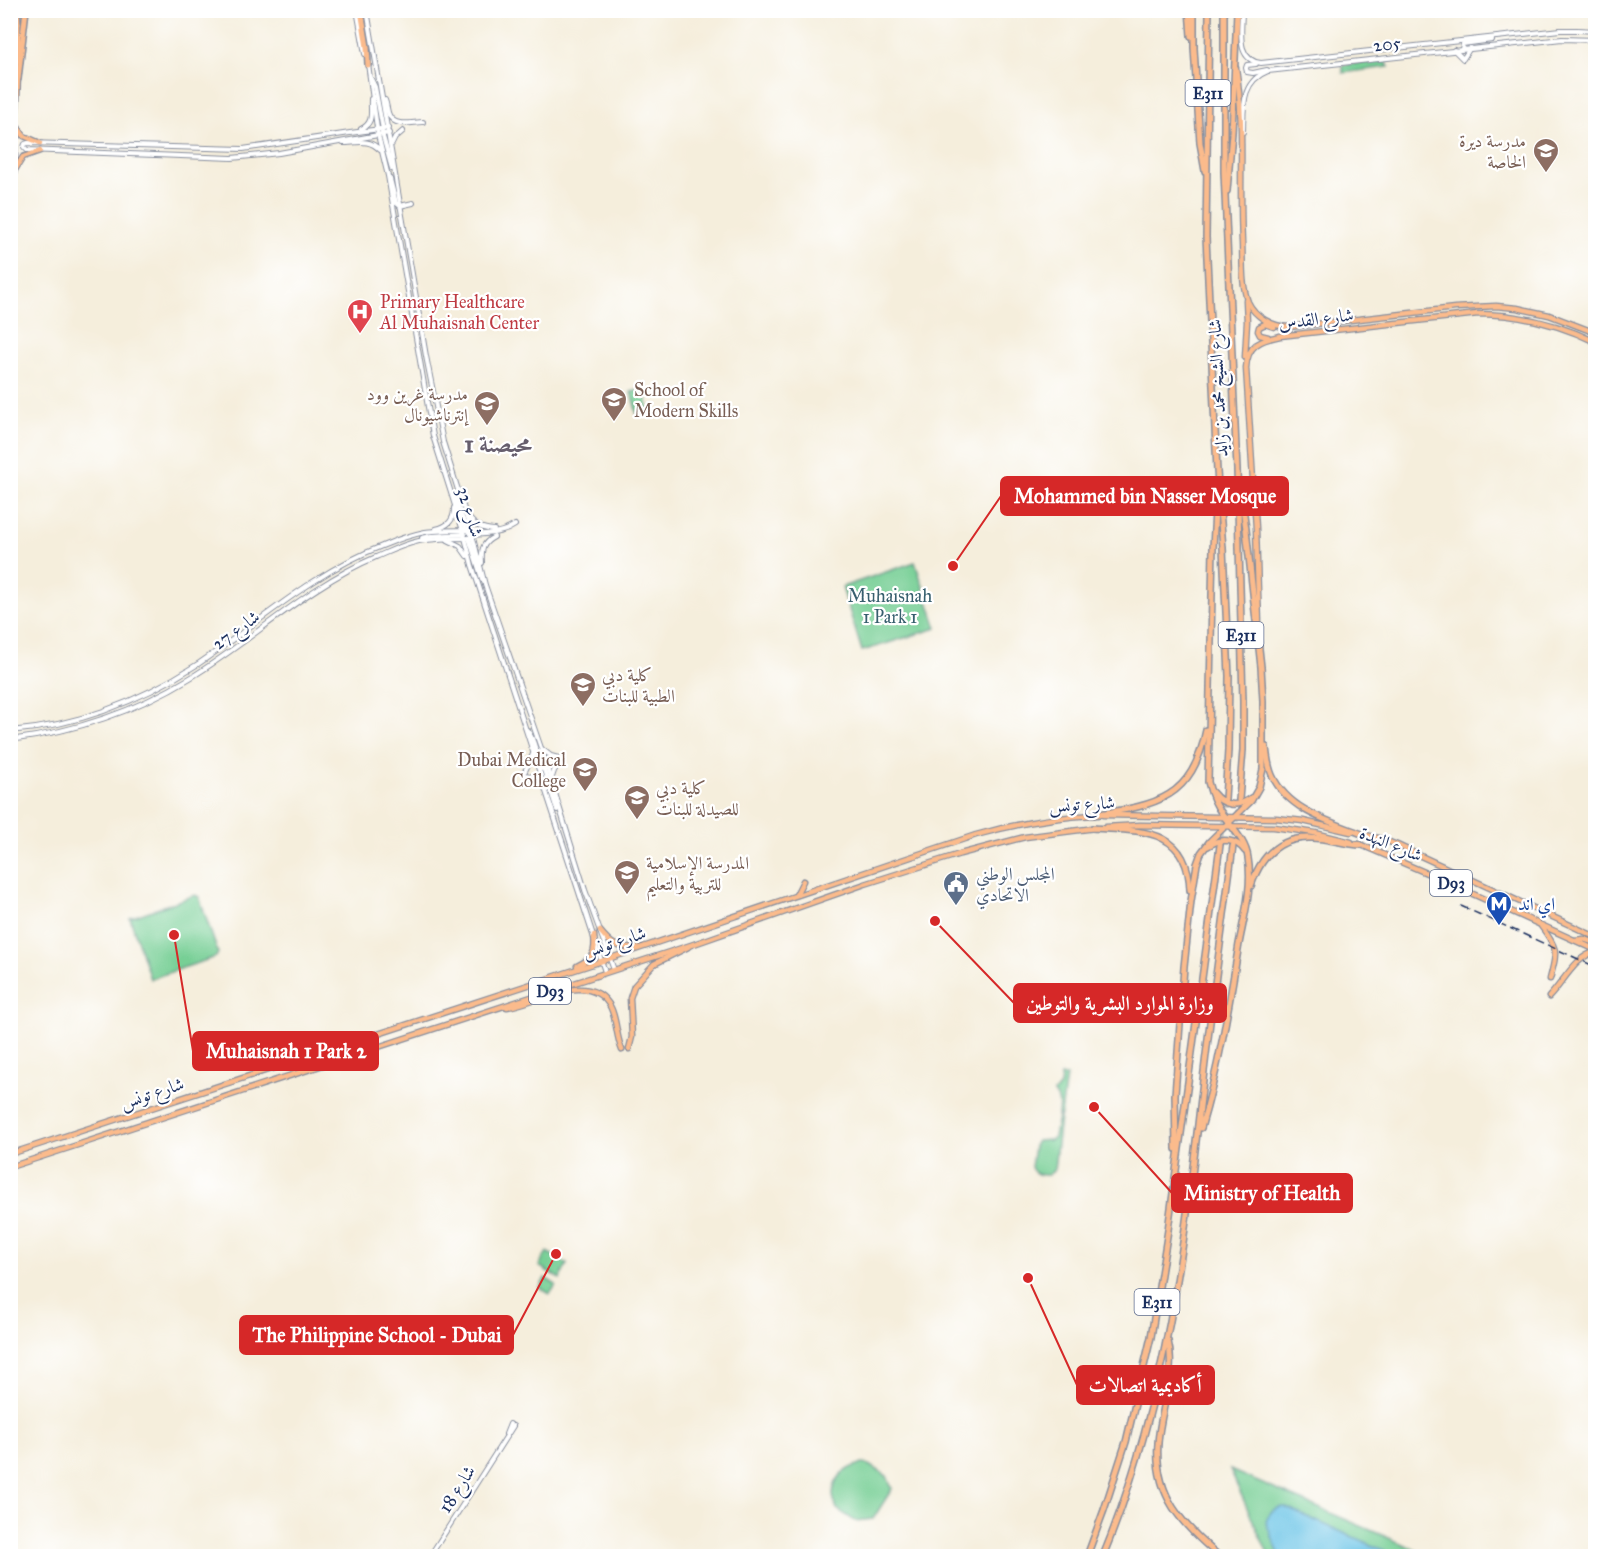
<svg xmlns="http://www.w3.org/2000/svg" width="1606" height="1567" font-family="'IM FELL Great Primer',Amiri,serif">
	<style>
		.green { fill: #77cf95; stroke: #497f7a; stroke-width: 1.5 }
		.water { fill: #68c3e6; stroke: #4279a2; stroke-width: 1.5 }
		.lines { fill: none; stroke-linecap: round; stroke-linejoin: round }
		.highway-tunnel { stroke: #c9c8c3; stroke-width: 5; stroke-dasharray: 5 2.5; stroke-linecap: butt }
		.minor-casing { stroke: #888e9d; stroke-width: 6 }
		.major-casing { stroke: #888e9d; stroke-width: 7 }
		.highway-casing { stroke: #888e9d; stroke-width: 8 }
		.minor { stroke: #fff; stroke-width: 4 }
		.major { stroke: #fbbb8c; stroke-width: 4.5 }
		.highway { stroke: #fbbb8c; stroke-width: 5 }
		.rail { stroke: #1b2f5e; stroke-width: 1.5; stroke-dasharray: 9 4.5; stroke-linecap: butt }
		.labels { text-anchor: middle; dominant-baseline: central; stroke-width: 4.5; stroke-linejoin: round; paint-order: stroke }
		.shield { fill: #fff; stroke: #5f6d8e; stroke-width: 1.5 }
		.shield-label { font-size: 16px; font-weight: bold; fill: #1b2f5e }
		.street-label { font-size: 18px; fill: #1b2f5e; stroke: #fff }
		.education-label { font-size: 18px; fill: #785e54; stroke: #fff; text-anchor: start }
		.health-label { font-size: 18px; fill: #be3a42; stroke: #fff; text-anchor: start }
		.park-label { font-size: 18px; fill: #375f6e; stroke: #fff }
		.service-label { font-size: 18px; fill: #4e5e75; stroke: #fff; text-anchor: start }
		.transit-label { font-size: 18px; fill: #164399; stroke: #fff; text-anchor: start }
		.district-label { font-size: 24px; font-weight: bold; fill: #665e6d; stroke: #fff }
		.leader { fill: none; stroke: #d62828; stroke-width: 2 }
		.callout-dot { fill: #d62828; stroke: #fff; stroke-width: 2 }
		.callout { fill: #d62828; stroke: #d62828; stroke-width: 2 }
		.callout-label { font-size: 20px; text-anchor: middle; font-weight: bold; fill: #fff }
	</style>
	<rect width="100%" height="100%" fill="#fff"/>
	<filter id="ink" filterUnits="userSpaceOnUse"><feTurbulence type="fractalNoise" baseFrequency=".0167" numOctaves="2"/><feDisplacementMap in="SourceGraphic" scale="12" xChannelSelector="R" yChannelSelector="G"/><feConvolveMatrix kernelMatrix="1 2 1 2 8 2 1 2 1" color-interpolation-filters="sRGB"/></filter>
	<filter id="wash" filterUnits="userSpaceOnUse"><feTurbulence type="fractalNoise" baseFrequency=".008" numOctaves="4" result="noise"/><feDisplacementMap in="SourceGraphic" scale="24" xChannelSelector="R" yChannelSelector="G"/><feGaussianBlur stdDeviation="1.35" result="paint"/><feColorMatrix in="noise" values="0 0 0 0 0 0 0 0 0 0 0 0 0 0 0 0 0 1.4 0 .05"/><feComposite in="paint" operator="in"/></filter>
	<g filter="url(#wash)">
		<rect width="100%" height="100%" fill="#f5eedc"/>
		<g class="green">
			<path d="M1385,60L1389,67L1343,73V65Z"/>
			<path d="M644,389L649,411L637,414L631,392Z"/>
			<path d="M915,562L937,628L862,651L842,587Z"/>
			<path d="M195,895L199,897L218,953L216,957L150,979L130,918Z"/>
			<path d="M1061,1076H1066L1061,1115H1058C1059,1106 1060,1100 1054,1093L1060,1086Z"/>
			<path d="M1058,1117H1060L1054,1170L1048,1175C1041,1175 1034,1175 1031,1167L1034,1146L1037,1141L1050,1140L1054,1137Z"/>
			<path d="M547,1252L567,1264L560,1279L539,1266Z"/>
			<path d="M545,1278L556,1285L550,1294L540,1288Z"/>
			<path d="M863,1464L870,1465L887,1476L892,1489L873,1519L855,1521L837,1509C835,1504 833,1498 833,1494C834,1477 847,1466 863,1464Z"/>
			<path d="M1230,1470L1431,1556H1269Z"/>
		</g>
		<path class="water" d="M1284,1507L1397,1556H1280L1266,1523C1268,1513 1273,1508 1284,1507Z"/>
	</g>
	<g filter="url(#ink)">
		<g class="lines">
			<g class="highway-tunnel">
				<path d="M1233,844L1239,800"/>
				<path d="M1220,845L1225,801"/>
			</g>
			<defs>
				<g id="minor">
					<path d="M357,10L365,54"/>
					<path d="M367,10L426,356L443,442L473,538L485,585L541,748L585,890L614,970"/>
					<path d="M1242,10C1242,30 1235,60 1261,63L1560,30H1577L1596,31"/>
					<path d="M1462,49L1463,44L1492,40"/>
					<path d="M1454,50L1463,59L1470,48"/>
					<path d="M368,64L378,135L388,176L433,436L464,534L472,565L605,972"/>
					<path d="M1256,64L1247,65L1246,68L1247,72L1253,73L1267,70"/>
					<path d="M371,79L375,87L383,130"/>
					<path d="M385,100C387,105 387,111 389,115C395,128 412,122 423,122"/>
					<path d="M388,128L350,133L243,149L28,143L25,144L24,147L27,150L232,158L279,153L389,133"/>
					<path d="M361,129C375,122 370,112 371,99"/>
					<path d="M1243,132C1244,108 1240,82 1268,71L1562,39L1596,40"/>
					<path d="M382,133L392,169"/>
					<path d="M343,143C357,143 369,138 380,150"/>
					<path d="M392,144L395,138L403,131"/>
					<path d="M390,179L396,203L400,206L413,203"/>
					<path d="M455,498L466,528L472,537"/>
					<path d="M467,515C474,526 482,529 494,530"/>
					<path d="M436,529C448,526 454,521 454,508"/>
					<path d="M471,535C486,534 502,534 515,525"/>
					<path d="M422,538L431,536L465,534"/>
					<path d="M469,538L482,579"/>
					<path d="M448,540L460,546L467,556"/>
					<path d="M482,563C481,551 482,543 494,537"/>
					<path d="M527,730C536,740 535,756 543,766"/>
					<path d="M10,731C77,726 142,700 198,664C259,623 312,573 382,546C396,540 410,535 425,532C440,530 456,530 471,530"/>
					<path d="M10,740C73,732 136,711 190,678C254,639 307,586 376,557C390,551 404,544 419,541C436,538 455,538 473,538"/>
					<path d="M542,749L551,756L562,759"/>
					<path d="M538,766L544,770L557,810"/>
					<path d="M525,771L533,754"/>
					<path d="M525,775L533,777L542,784"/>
					<path d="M551,780L554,771L559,763"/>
					<path d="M506,1434L510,1424"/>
					<path d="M430,1556L513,1426"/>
				</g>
				<g id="major">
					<path d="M18,61V22"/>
					<path d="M1236,68C1245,124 1239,185 1242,242C1243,261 1241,284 1248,302C1255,317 1273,327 1289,327L1455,308L1496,306L1517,308L1549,315L1596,333"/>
					<path d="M17,126L24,136L40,143"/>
					<path d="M15,170L23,157L40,151"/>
					<path d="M10,196L14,173L18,76"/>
					<path d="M1268,337L1260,335L1258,331L1259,327L1265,324L1274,327"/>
					<path d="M1245,357L1247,322L1246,300"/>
					<path d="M1259,624L1256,528L1246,368C1247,345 1260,340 1280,336L1478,314C1520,314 1558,324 1596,342"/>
					<path d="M1103,815L1276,818L1303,821L1351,832"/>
					<path d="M1106,827L1140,825L1274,827L1315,833L1351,842"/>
					<path d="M1362,834L1382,839L1397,845L1596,937"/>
					<path d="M1359,844L1429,874L1596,950"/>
					<path d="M796,895L803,881"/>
					<path d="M1541,926C1559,950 1557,951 1550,979"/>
					<path d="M600,931C612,946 617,948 636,947"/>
					<path d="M1575,940L1584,939L1596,943"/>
					<path d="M577,966C593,958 596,953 594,935"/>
					<path d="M1549,997C1563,983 1576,955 1596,952"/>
					<path d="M507,1007C537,1003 591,968 611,1008C617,1021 616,1036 622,1050"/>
					<path d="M629,1049L632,1037L630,998L634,986L654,964L688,947"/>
					<path d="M10,1154L602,961L976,835C1015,824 1054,817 1094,815"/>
					<path d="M10,1167L691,945L865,884L960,854L1025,837L1095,828"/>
				</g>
				<g id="highway">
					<path d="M17,10L18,24"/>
					<path d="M361,10L367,47L368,65"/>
					<path d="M1189,10L1191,36"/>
					<path d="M1194,10V48L1200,143L1205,171"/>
					<path d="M1209,10L1206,237L1217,471L1223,548L1229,676L1228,750L1225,799"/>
					<path d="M1224,10V172L1237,470L1243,701V750L1239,800"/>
					<path d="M18,79L26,10"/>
					<path d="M1227,191L1232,133L1237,10"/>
					<path d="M1266,747C1267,756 1268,766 1272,775C1288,811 1331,822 1365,835"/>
					<path d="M1212,792C1223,806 1237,808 1251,798"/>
					<path d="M1093,815C1155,805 1192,801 1206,730"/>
					<path d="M1092,828C1140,831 1188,827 1190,890"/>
					<path d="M1208,846C1221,837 1236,839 1245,851"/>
					<path d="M1251,886C1260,858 1278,837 1311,838C1327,838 1344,844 1361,845"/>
					<path d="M1201,1128C1219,1068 1229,1005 1239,944C1244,917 1253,886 1248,858C1246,841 1232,828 1223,815C1215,805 1211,794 1208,782L1213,548L1216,490"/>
					<path d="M1176,1149L1175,1095L1184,967L1191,901L1197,864L1201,853L1210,841L1251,801L1259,787L1263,769V701L1261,667L1246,529L1240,486"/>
					<path d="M1168,1341C1173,1360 1169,1378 1166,1397C1163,1412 1159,1427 1158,1443C1154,1496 1182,1524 1219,1556"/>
					<path d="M1087,1556L1104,1510L1126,1442L1151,1337L1168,1230L1220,845"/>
					<path d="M1103,1556C1166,1403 1185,1243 1203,1080C1212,1002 1223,924 1233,846"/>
				</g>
			</defs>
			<use href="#minor" class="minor-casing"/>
			<use href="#major" class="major-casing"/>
			<use href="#highway" class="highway-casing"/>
			<use href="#minor" class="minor"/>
			<use href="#major" class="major"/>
			<use href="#highway" class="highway"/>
			<path class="rail" d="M1461,906L1596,967"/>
		</g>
	</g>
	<defs>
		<symbol id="school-pin" viewBox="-11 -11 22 30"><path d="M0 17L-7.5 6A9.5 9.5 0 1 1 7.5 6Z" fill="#8d6e63" stroke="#fff"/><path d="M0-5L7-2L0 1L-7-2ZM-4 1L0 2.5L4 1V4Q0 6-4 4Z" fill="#fff"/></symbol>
		<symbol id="hospital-pin" viewBox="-11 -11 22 30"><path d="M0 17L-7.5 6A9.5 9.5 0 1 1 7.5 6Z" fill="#e0444e" stroke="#fff"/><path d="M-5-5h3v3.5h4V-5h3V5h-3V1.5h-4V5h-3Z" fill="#fff"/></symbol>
		<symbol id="university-pin" viewBox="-11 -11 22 30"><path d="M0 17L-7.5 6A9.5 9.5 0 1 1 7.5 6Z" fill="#8d6e63" stroke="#fff"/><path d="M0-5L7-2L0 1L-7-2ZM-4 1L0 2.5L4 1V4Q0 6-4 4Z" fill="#fff"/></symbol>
		<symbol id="civic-pin" viewBox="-11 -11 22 30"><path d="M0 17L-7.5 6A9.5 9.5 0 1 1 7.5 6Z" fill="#5c6f8a" stroke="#fff"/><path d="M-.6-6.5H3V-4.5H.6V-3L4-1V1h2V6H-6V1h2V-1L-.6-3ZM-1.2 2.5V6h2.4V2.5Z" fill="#fff"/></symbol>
		<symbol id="metro-pin" viewBox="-11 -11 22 30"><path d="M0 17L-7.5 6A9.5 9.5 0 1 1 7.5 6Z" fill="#1a4fb4" stroke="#fff"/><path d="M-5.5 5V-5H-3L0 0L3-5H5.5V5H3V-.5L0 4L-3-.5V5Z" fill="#fff"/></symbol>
	</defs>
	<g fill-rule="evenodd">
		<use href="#school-pin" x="1531" y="136" width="30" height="40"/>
		<use href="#hospital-pin" x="345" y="297" width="30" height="40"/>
		<use href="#school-pin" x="599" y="385" width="30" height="40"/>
		<use href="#school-pin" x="472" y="389" width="30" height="40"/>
		<use href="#university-pin" x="568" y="670" width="30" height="40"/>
		<use href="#university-pin" x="570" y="755" width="30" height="40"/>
		<use href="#university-pin" x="622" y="783" width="30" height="40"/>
		<use href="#school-pin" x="612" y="858" width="30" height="40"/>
		<use href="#civic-pin" x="941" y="869" width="30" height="40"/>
		<use href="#metro-pin" x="1484" y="889" width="30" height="40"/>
	</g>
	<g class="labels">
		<g class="shield">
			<rect x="1185.5" y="80" width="45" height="26" rx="4.5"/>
			<rect x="1218.5" y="622" width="45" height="26" rx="4.5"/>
			<rect x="1430" y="870" width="42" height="26" rx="4.5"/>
			<rect x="529" y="978" width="42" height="26" rx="4.5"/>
			<rect x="1134.5" y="1289" width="45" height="26" rx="4.5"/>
		</g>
		<g class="shield-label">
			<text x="1208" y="93">E311</text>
			<text x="1241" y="635">E311</text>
			<text x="1451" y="883">D93</text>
			<text x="550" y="991">D93</text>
			<text x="1157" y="1302">E311</text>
		</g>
		<g class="street-label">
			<text transform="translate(1387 44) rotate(-6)">205</text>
			<text transform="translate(1316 319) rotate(-7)">شارع القدس</text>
			<text transform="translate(1218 388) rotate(-93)">شارع الشيخ محمد بن زايد</text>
			<text transform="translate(470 512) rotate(73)">شارع 32</text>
			<text transform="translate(236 630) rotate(-36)">شارع 27</text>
			<text transform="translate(1082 804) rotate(-3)">شارع تونس</text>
			<text transform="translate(1391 844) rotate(22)">شارع النهدة</text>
			<text transform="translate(614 942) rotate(-18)">شارع تونس</text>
			<text transform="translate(152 1093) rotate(-18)">شارع تونس</text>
			<text transform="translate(457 1489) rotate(-58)">شارع 18</text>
		</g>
		<g class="education-label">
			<text x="1526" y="141" text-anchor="end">مدرسة ديرة<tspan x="1526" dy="21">الخاصة</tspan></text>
			<text x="634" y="390">School of<tspan x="634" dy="21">Modern Skills</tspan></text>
			<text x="468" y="394" text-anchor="end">مدرسة غرين وود<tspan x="468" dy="21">إنترناشيونال</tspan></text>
			<text x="602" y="675">كلية دبي<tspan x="602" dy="21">الطبية للبنات</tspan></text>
			<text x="566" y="760" text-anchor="end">Dubai Medical<tspan x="566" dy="21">College</tspan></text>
			<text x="656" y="788">كلية دبي<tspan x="656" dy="21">للصيدلة للبنات</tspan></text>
			<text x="646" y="863">المدرسة الإسلامية<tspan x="646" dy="21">للتربية والتعليم</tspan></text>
		</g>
		<g class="health-label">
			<text x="380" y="302">Primary Healthcare<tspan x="380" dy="21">Al Muhaisnah Center</tspan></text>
		</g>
		<g class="park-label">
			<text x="890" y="596">Muhaisnah<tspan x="890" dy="21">1 Park 1</tspan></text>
		</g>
		<g class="service-label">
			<text x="976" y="874">المجلس الوطني<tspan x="976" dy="21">الاتحادي</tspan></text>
		</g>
		<g class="transit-label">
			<text x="1518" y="904">اي اند</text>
		</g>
		<g class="district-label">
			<text x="498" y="444">محيصنة 1</text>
		</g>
	</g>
	<path class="leader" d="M953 566L1001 496M935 921L1014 1003M174 935L193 1051M1094 1107L1172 1193M556 1254L513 1335M1028 1278L1077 1385"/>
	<g class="callout-dot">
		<circle cx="953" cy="566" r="6"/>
		<circle cx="935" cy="921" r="6"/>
		<circle cx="174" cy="935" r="6"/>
		<circle cx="1094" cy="1107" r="6"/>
		<circle cx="556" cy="1254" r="6"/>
		<circle cx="1028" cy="1278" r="6"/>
	</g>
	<g class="callout">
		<rect x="1001" y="477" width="287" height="38" rx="6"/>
		<rect x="1014" y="984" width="212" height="38" rx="6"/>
		<rect x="193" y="1032" width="185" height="38" rx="6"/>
		<rect x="1172" y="1174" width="180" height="38" rx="6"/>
		<rect x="240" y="1316" width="273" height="38" rx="6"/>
		<rect x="1077" y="1366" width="137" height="38" rx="6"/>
	</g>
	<g class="callout-label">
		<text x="1145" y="503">Mohammed bin Nasser Mosque</text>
		<text x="1120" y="1010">وزارة الموارد البشرية والتوطين</text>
		<text x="286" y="1058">Muhaisnah 1 Park 2</text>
		<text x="1262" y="1200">Ministry of Health</text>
		<text x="377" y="1342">The Philippine School - Dubai</text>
		<text x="1145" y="1392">أكاديمية اتصالات</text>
	</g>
	<rect width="1606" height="1567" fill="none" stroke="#fff" stroke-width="36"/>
</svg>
